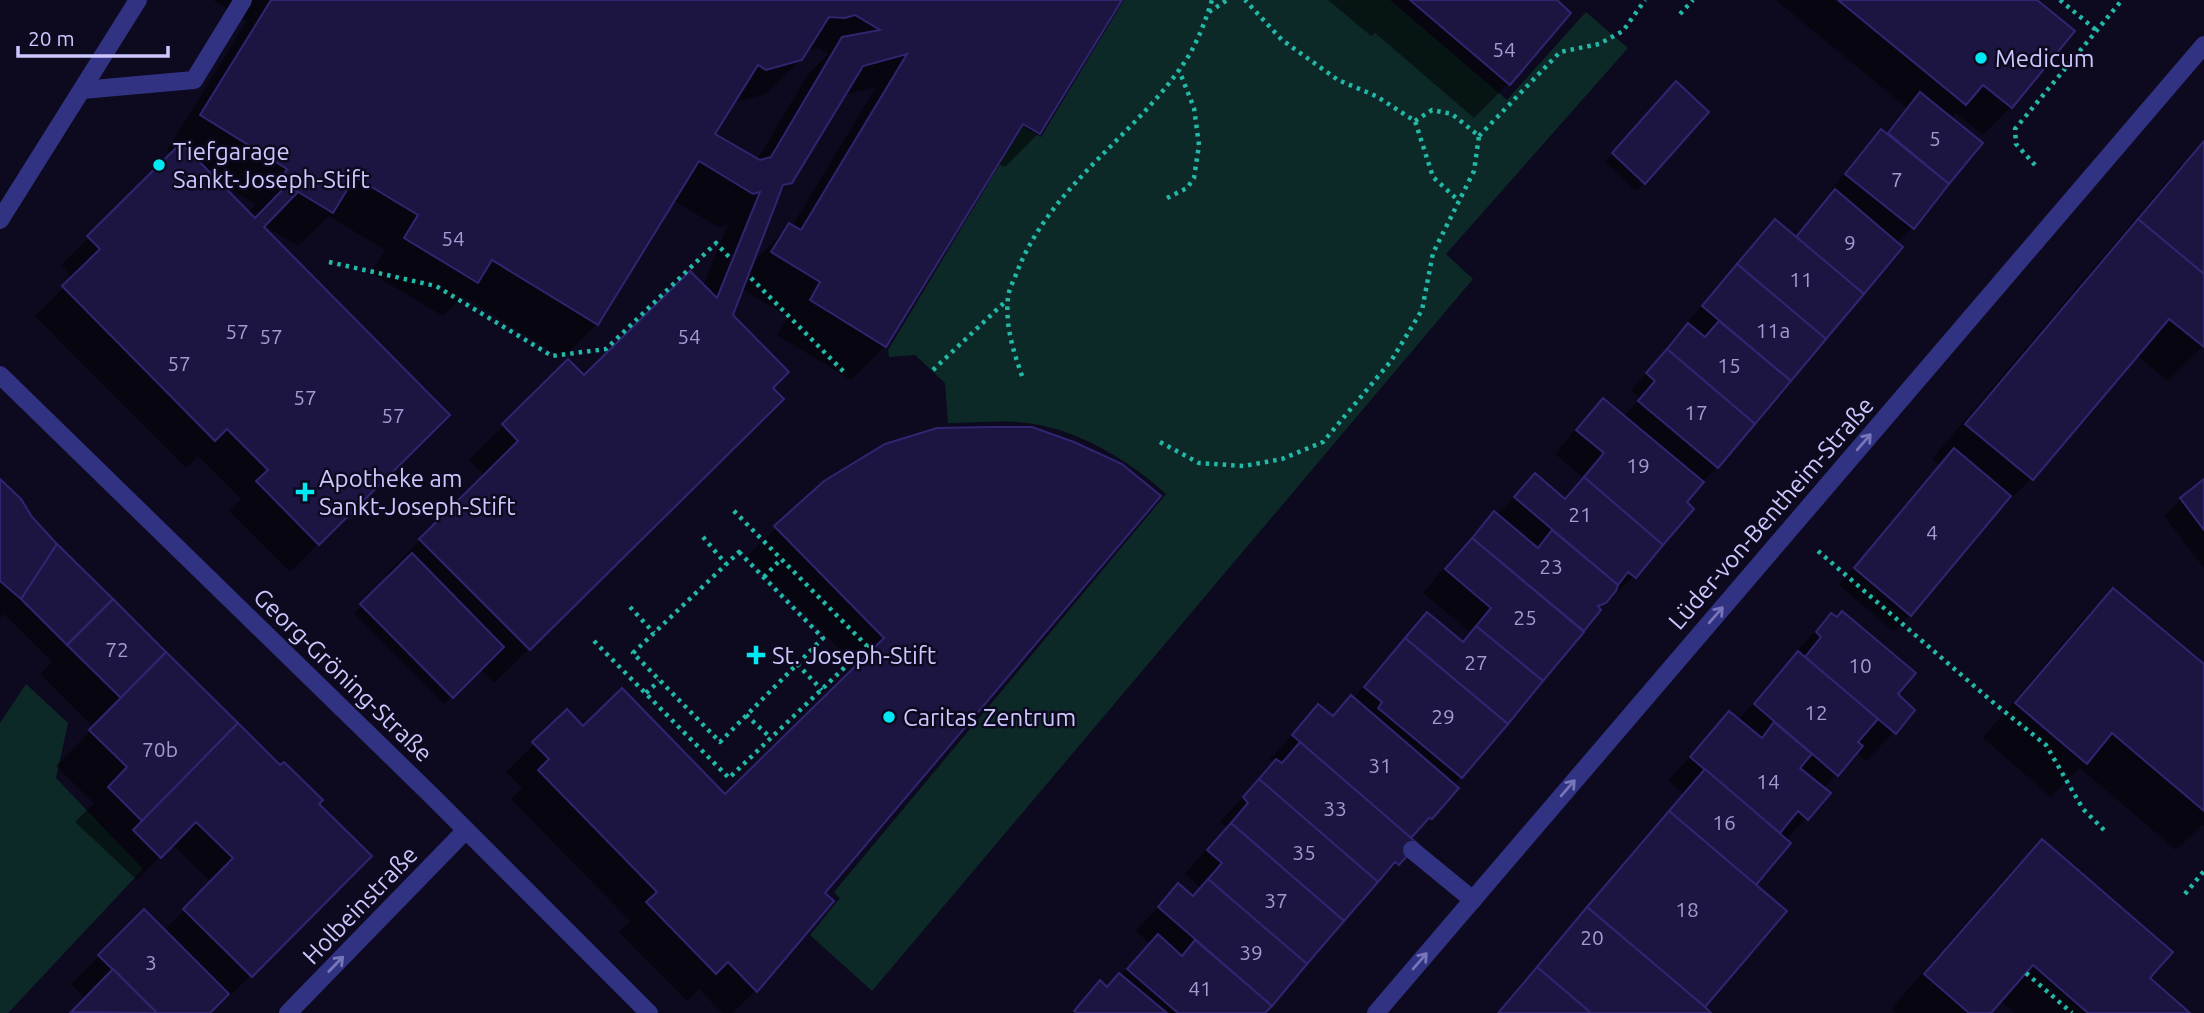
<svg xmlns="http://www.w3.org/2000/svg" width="2204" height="1013" font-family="Ubuntu,sans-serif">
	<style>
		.green { fill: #0d2927 }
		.shadow { fill: #0007; fill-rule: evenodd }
		.building { fill: #1c1542; stroke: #302570; stroke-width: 2; fill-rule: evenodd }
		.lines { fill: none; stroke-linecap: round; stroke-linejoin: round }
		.path { stroke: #23b9a8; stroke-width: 4.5; stroke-dasharray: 3.5 5; stroke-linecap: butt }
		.lane { stroke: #313282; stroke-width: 18 }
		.street { stroke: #313282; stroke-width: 18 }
		.oneway { stroke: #7776ba }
		.poi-dot { fill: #00e8f3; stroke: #0d0a1f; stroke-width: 2.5 }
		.labels { text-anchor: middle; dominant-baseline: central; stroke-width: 5; stroke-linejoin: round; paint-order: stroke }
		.number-label { font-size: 21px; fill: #a09bd0 }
		.poi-label { font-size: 24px; fill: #ccc8ff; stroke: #0d0a1f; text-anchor: start }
		.street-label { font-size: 24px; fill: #ccc8ff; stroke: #0d0a1f }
	</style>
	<rect width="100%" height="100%" fill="#0d0a1f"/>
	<g class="green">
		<path d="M1124,0H1390L1507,100L1586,12L1628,48L1446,254L1473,279L872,991L810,935L840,898L834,892L1166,494C1130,461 1082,432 1034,424C1007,419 976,423 948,423L945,383L915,355L889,357L888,350L1023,126L1041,137Z"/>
		<path d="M26,684L68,723L56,778L143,869L8,1013H0V723Z"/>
	</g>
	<g class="shadow">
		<path d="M213,0H1120L1039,133L1005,167L997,163L885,346L851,380L777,335L788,317L742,289L731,316L771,388L781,399L494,683L480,669L444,704L354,613L390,577L386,574L485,476L469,460L568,361L584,378L703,286L728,224L718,227L673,200L597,324L563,358L463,296L443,316L371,273L385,250L329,216L298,246L260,223L448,415L290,572L229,511L241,499L198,456L186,468L35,316L73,278L61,265L173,154L167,150L247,21ZM820,48L828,54L808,74L757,160L713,135L732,103L766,94L801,59L806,51ZM876,87L792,226L790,225L752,263L778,194L790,182L843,95ZM219,182L255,204L248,214Z"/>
		<path d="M1328,0H1554L1569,13L1508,84L1474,118L1375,33L1371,36Z"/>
		<path d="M1776,0H2035L2073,32L2011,107L1983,135L1956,113L1950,119L1980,143L1912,228L1896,243L1901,247L1717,467L1684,502L1634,576L1611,599L1608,597L1597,609L1599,610L1583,631L1453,785L1430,818L1410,839L1415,844L1374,887L1373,885L1263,1013H1071L1100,982L1106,988L1119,975L1120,976L1150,944L1136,931L1178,885L1191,897L1200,887L1185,874L1226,827L1221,821L1274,763L1270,759L1319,706L1332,717L1353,699L1404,638L1427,614L1461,643L1470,632L1423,593L1471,536L1495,513L1497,515L1535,475L1563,499L1582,477L1555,454L1580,424L1603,400L1624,417L1640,398L1631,390L1689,325L1687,323L1759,238L1775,221L1794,238L1834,194L1830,191L1865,147L1882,131L1886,134L1907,108Z"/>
		<path d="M1668,91L1644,182L1636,191L1605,162Z"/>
		<path d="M2204,142V345L2168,381L2136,355L2031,479L1997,513L1995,512L1910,615L1893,631L1839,585L1940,465L1932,459L2178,168Z"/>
		<path d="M938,430L823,893L756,990L733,1013H722L699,989L687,1001L619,932L630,921L511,799L522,788L506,772L534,744L583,729L725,797L857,667L747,556L825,482Z"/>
		<path d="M0,481L55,544L370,856L227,999L225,996L208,1013H72L86,999L71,984L144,911L163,931L212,883L172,844L137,880L75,822L94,803L56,766L114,707L112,705L91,725L40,674L52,662L4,614L0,618Z"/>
		<path d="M2204,482V568L2164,516L2181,499Z"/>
		<path d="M2114,590L2204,667V826L2202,825L2176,850L2080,768L2051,797L1983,738L2079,624Z"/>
		<path d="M1831,615L1896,695L1894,732L1866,761L1856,752L1823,789L1829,793L1786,840L1753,886L1703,1007L1709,1013H1496L1683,793L1668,781L1729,713L1738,720L1790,662L1789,661L1803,644Z"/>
		<path d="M2042,841L2147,978L2187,1013H2015L2000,1000L1989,1013H1896L1891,1009L2008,875Z"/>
	</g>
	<g class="building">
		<path d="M271,0H1122L1040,134L1023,124L886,347L810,300L820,282L771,252L789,223L801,230L907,54L863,66L792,183L783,185L733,315L789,372L773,388L784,399L530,650L419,539L518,441L502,424L568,359L584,375L690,271L717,298L760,192L753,194L699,161L598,325L492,260L478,283L404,238L418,215L355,177L333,213L280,181L287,169L200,115ZM855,15L880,30L842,37L771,157L760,160L715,134L758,65L766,70L802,60L829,17L845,18Z"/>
		<path d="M1410,0H1557L1571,13L1510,85Z"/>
		<path d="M1838,0H2037L2075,31L2012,108L1983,85L1966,105Z"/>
		<path d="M1676,81L1709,112L1645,184L1612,153Z"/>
		<path d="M1920,92L1983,143L1949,184L1888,133Z"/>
		<path d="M1881,129L1949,184L1914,229L1845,174Z"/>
		<path d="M2204,141V274L2138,219Z"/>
		<path d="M181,143L255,218L287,185L298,192L264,227L450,415L319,545L256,481L268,470L227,429L215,441L62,286L100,249L87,236Z"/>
		<path d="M1835,189L1903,247L1864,294L1796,237Z"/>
		<path d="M1775,219L1864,294L1826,339L1737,264Z"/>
		<path d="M2138,219L2204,274V347L2169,319L2033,480L1965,424Z"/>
		<path d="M1737,264L1826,339L1791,381L1702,306Z"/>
		<path d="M1719,321L1791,381L1755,424L1667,349L1688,323L1705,337Z"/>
		<path d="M1667,349L1755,424L1718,468L1638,401L1655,381L1646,373Z"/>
		<path d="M1603,398L1704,482L1687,502L1694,509L1663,545L1584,477L1604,453L1576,430Z"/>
		<path d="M990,427H1032L1074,442L1122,464L1161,496L825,893L834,901L757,992L728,962L716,974L646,902L657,892L538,770L549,759L532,742L567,709L583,726L622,688L725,794L884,638L774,526L824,481L885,444L937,428Z"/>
		<path d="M1954,448L2011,496L1911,616L1854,568Z"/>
		<path d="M1535,473L1565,499L1584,477L1663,545L1636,578L1628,572L1618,585L1514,497Z"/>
		<path d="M0,479L21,499L32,517L57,544L21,599L0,581Z"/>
		<path d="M2204,479V530L2180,498Z"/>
		<path d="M1494,511L1538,548L1552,530L1618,585L1616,591L1606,603L1598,606L1601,610L1584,631L1472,538Z"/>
		<path d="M1472,538L1584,632L1543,681L1476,626L1491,608L1445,569Z"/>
		<path d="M57,544L113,599L67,645L21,599Z"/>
		<path d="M412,553L504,647L453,698L360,604Z"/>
		<path d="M2113,588L2204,664V811L2112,733L2087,764L2015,703Z"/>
		<path d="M113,599L166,652L121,698L67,645Z"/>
		<path d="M1842,611L1916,673L1898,694L1915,710L1896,734L1805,657L1821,637L1816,632L1831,613L1837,617Z"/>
		<path d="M1427,612L1463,642L1476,626L1543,681L1508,724L1405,638Z"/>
		<path d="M1405,638L1508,724L1462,778L1378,708L1382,702L1364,687Z"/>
		<path d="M1798,651L1878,719L1858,742L1863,746L1838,776L1754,704Z"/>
		<path d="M166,652L238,723L142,821L108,787L127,767L89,730Z"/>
		<path d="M1351,695L1459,788L1432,819L1429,818L1411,838L1292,735L1318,704L1333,716Z"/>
		<path d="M1729,711L1762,738L1774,722L1812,754L1800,768L1831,793L1808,820L1798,811L1780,833L1690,757Z"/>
		<path d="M238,723L280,765L284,762L323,800L319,804L372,856L252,977L183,909L233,858L196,822L161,858L133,830Z"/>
		<path d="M1300,742L1418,844L1399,865L1395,862L1378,882L1259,779L1276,759L1282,763Z"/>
		<path d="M1705,769L1791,843L1756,885L1669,811Z"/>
		<path d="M1259,779L1378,882L1344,921L1231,823L1248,803L1243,797Z"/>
		<path d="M1669,811L1787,911L1705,1007L1587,907Z"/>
		<path d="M1231,823L1344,921L1307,964L1208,879L1222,863L1207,850Z"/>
		<path d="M2042,839L2173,952L2150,978L2190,1013H2088L2033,965L1991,1013H1969L1924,974Z"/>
		<path d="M1208,879L1307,964L1272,1006L1158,907L1178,883L1193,896Z"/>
		<path d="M1587,907L1705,1007L1711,1013H1591L1537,967Z"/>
		<path d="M144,909L229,994L210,1013H157L98,955Z"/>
		<path d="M1158,934L1182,956L1195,940L1272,1006L1265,1013H1178L1127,969Z"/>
		<path d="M1537,967L1591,1013H1498Z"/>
		<path d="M113,969L157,1013L71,1012Z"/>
		<path d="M1119,973L1167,1013H1077L1074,1011L1100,980L1107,987Z"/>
	</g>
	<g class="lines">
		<g class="path">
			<path d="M2060,0L2096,30"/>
			<path d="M1209,12L1227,0"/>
			<path d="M1680,14L1693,0"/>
			<path d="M1415,121L1432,110L1452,114L1479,136L1474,171L1459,201"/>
			<path d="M1479,136L1560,52L1599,44L1623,31L1645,0"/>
			<path d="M2035,165L2016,144L2015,129L2122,0"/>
			<path d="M1167,198L1187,188L1194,178L1199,145L1194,108L1179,70"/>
			<path d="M329,262L436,286L552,356L606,349L716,243L730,258"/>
			<path d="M751,278L845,373"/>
			<path d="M933,370L1007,300"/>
			<path d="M1022,376C1013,350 1005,325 1008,297C1009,289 1014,280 1017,272C1051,185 1133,138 1184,63C1197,44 1205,22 1212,0"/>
			<path d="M1160,442L1199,463L1244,466L1282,459L1323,442L1391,361L1422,310L1433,253L1459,201L1433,177L1415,121L1376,96L1338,80L1282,40L1245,0"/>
			<path d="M703,537L726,564"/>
			<path d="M1818,551L1995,704L2046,745L2083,809L2107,833"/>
			<path d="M739,552L823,638L720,742L633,653Z"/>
			<path d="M764,577L781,559"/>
			<path d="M630,607L654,633"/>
			<path d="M594,641L729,778L867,646L732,509"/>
			<path d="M797,664L822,690"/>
			<path d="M646,693L659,681"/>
			<path d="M746,715L771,738"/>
			<path d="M2185,894L2204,871"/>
			<path d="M2026,973L2072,1013"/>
		</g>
		<g class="lane">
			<path d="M82,90L194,80L243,0"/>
			<path d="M1412,850L1473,900"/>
		</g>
		<g class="street">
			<path d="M0,220L138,0"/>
			<path d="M0,375L432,796L649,1013"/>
			<path d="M288,1013L466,830"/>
			<path d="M1376,1013L2204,45"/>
		</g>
	</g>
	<defs><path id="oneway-shaft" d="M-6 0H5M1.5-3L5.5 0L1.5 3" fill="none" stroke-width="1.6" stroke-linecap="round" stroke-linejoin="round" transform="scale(1.75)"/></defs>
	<g class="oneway">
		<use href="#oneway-shaft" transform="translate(1864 442) rotate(-49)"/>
		<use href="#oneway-shaft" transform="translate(1716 615) rotate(-49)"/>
		<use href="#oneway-shaft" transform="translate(1568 788) rotate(-49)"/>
		<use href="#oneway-shaft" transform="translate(1420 961) rotate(-49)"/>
		<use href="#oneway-shaft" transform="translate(336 964) rotate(-46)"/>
	</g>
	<g class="poi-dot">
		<circle cx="1981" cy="58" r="7"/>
		<circle cx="159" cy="165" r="7"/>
		<path d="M301.5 481.5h7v7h7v7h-7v7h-7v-7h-7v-7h7z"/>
		<path d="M752.5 644.5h7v7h7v7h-7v7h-7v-7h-7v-7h7z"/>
		<circle cx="889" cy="717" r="7"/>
	</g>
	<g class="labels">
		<g class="number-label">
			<text x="1504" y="49">54</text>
			<text x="1935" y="138">5</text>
			<text x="1897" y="179">7</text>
			<text x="453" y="238">54</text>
			<text x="1850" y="242">9</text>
			<text x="1801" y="279">11</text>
			<text x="1773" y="330">11a</text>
			<text x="237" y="331">57</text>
			<text x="271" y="336">57</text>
			<text x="689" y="336">54</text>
			<text x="179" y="363">57</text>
			<text x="1729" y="365">15</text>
			<text x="305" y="397">57</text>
			<text x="1696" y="412">17</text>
			<text x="393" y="415">57</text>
			<text x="1638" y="465">19</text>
			<text x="1580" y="514">21</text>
			<text x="1932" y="532">4</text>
			<text x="1551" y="566">23</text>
			<text x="1525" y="617">25</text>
			<text x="117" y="649">72</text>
			<text x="1476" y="662">27</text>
			<text x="1860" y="665">10</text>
			<text x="1816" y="712">12</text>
			<text x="1443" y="716">29</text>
			<text x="160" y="749">70b</text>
			<text x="1380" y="765">31</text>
			<text x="1768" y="781">14</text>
			<text x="1335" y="808">33</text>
			<text x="1724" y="822">16</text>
			<text x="1304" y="852">35</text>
			<text x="1276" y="900">37</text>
			<text x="1687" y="909">18</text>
			<text x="1592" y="937">20</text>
			<text x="1251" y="952">39</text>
			<text x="151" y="962">3</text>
			<text x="1200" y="988">41</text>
		</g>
		<g class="poi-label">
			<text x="1995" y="58">Medicum</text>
			<text x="173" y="151">Tiefgarage<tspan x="173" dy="28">Sankt-Joseph-Stift</tspan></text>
			<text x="319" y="478">Apotheke am<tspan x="319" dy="28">Sankt-Joseph-Stift</tspan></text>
			<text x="772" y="655">St. Joseph-Stift</text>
			<text x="903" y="717">Caritas Zentrum</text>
		</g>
		<g class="street-label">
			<text transform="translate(1771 513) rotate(-49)">Lüder-von-Bentheim-Straße</text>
			<text transform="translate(343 675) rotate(44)">Georg-Gröning-Straße</text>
			<text transform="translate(360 905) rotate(-46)">Holbeinstraße</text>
		</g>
	</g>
	<path d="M18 46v10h150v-10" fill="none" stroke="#ccc8ff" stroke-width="3.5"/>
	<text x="28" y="46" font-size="21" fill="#ccc8ff" stroke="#0d0a1f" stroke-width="5" paint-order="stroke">20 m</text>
</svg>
